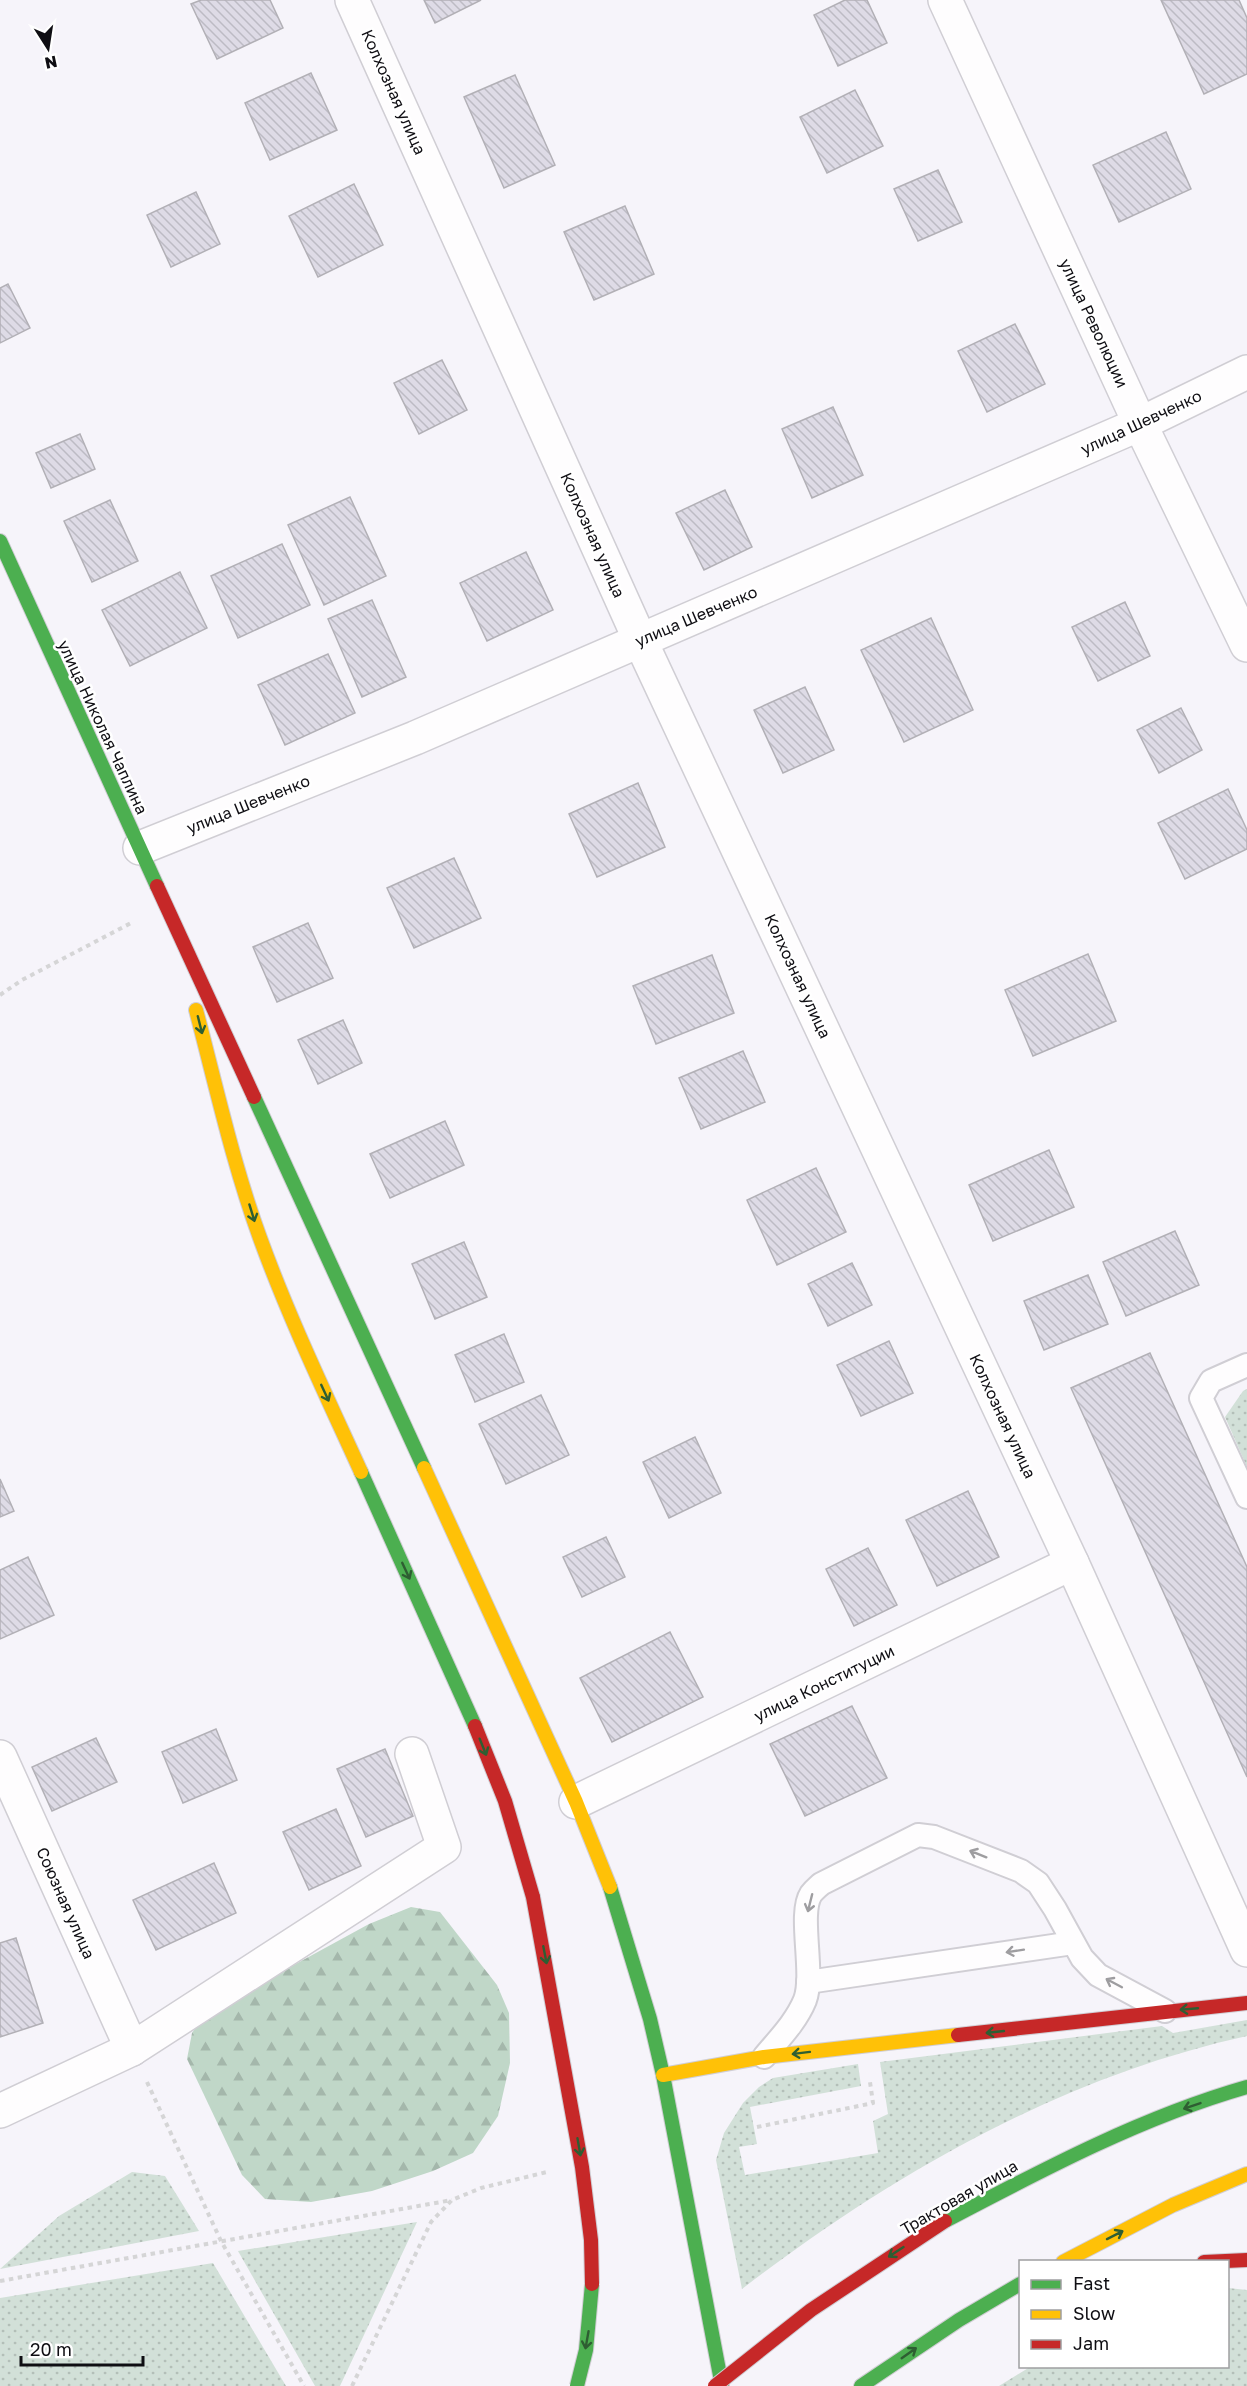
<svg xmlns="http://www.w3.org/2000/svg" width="1247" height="2386" font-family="'Golos Text',sans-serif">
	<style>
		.grass { fill: url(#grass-dots) }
		.forest { fill: url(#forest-firs) }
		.building { fill: url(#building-back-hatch); stroke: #b2b0b6; stroke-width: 1.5 }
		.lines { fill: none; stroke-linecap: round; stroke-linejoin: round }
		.lane-casing { stroke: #d0ced4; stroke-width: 26 }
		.street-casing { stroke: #d0ced4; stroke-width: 36 }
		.fast-casing { stroke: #d0ced4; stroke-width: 16 }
		.slow-casing { stroke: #d0ced4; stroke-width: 16 }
		.jam-casing { stroke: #d0ced4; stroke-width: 16 }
		.path { stroke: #d5d5d6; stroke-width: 4; stroke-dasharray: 4.5 4.5; stroke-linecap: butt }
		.lane { stroke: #fefdfe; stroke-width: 22 }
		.street { stroke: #fefdfe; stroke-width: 33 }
		.fast { stroke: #4caf50; stroke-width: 14 }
		.slow { stroke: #ffc107; stroke-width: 14 }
		.jam { stroke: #c62828; stroke-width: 14 }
		.fast-bridge-casing { stroke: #d0ced4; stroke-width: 16; stroke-linecap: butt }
		.jam-bridge-casing { stroke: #d0ced4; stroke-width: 16; stroke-linecap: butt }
		.fast-bridge { stroke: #4caf50; stroke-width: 14 }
		.jam-bridge { stroke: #c62828; stroke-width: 14 }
		.oneway { stroke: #2e5e32 }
		.oneway2 { stroke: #9e9da0 }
		.labels { text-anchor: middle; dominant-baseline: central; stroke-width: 5; stroke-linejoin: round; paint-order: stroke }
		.street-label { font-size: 16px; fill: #0f0e13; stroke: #fff }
	</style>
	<defs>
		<pattern id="grass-dots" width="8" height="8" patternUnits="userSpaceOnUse" patternTransform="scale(1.5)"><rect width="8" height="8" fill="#d2e0d8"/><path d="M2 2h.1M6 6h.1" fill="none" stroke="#b3bfb8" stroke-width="1.8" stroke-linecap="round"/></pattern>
		<pattern id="forest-firs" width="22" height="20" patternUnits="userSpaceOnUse" patternTransform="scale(1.5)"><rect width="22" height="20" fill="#c0d7c8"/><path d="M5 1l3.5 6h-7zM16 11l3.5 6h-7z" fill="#a4b7ab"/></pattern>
		<pattern id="building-back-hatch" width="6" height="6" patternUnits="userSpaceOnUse" patternTransform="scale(1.5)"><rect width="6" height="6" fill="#dedbe6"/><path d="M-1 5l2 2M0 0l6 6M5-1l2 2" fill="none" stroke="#bdbbc4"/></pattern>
	</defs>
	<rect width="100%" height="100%" fill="#f6f4fa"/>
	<g class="grass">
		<path d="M1247,1389V1467L1225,1417L1243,1391Z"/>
		<path d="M1247,2020V2036C1061,2077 892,2174 742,2289L716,2160L724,2133L743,2103L759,2087L773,2078L858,2064L861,2086L750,2107L757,2144L739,2147L745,2175L878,2153L873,2121L888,2114L880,2062L1162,2026L1173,2033Z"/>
		<path d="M132,2172L165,2176L199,2231L0,2269L59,2216Z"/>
		<path d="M417,2222L340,2386H315L238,2251Z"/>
		<path d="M213,2263L286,2386H0V2298Z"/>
		<path d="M1228,2288L1247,2290V2386H999L1030,2367L1228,2366Z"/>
	</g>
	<path class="forest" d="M411,1907L440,1912L497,1985L509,2013L510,2063L498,2116L473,2153L433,2171L372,2191L311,2202L265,2199L242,2175L187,2059L192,2033L206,2013L369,1924Z"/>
	<g class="building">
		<path d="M201,0H270L283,28L217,59L191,4Z"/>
		<path d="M424,0H481L435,23Z"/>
		<path d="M845,0H867L887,43L838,66L814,15Z"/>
		<path d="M1161,0H1239L1247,18V74L1204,94Z"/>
		<path d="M311,73L337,130L270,160L245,103Z"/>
		<path d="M515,75L555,165L504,188L464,97Z"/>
		<path d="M855,90L883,146L827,173L800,117Z"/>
		<path d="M1166,132L1191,189L1119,222L1093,165Z"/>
		<path d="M938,170L962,222L918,241L894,189Z"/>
		<path d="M354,184L383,245L318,277L289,216Z"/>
		<path d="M196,192L220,244L171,267L147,215Z"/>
		<path d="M625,206L654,274L594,300L564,232Z"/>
		<path d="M8,284L30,328L0,343V288Z"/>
		<path d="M1015,324L1045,384L987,412L958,351Z"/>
		<path d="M442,360L467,410L419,434L394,383Z"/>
		<path d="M833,407L863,475L812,498L782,429Z"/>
		<path d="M80,434L95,469L51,488L36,453Z"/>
		<path d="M725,490L752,547L704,570L676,513Z"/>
		<path d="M350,497L386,576L324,605L288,525Z"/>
		<path d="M110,500L138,561L92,582L64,521Z"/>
		<path d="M282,544L310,605L238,638L211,576Z"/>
		<path d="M526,552L553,610L487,641L460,583Z"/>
		<path d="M180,572L207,628L130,666L102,610Z"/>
		<path d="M372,600L406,677L362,697L328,619Z"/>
		<path d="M1125,602L1150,656L1098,681L1072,627Z"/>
		<path d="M931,618L973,710L904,742L861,650Z"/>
		<path d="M328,654L355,713L285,745L258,685Z"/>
		<path d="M805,687L834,750L783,773L754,710Z"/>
		<path d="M1181,708L1202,750L1159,773L1137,730Z"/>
		<path d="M638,783L665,847L597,877L569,814Z"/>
		<path d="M1228,789L1247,830V849L1185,879L1158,823Z"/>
		<path d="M454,858L481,918L414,948L387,888Z"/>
		<path d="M308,923L333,978L277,1002L253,947Z"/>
		<path d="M1088,954L1116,1021L1033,1056L1005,990Z"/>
		<path d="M712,955L734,1013L656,1044L633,986Z"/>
		<path d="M343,1020L362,1063L318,1084L298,1040Z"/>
		<path d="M743,1051L765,1102L701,1129L679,1078Z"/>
		<path d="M445,1121L464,1165L390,1198L370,1154Z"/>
		<path d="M1049,1150L1074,1207L993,1241L969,1185Z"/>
		<path d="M816,1168L846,1232L777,1265L747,1200Z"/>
		<path d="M1175,1231L1199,1285L1126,1316L1103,1262Z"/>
		<path d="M464,1242L487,1297L435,1319L412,1264Z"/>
		<path d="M852,1263L872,1305L828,1326L808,1284Z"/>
		<path d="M1088,1275L1108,1324L1044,1350L1024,1301Z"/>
		<path d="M504,1334L524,1382L475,1402L455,1355Z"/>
		<path d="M889,1341L913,1393L861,1416L837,1365Z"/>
		<path d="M1150,1353L1247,1567V1777L1071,1388Z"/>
		<path d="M541,1395L569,1455L506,1484L479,1424Z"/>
		<path d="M695,1437L721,1493L669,1518L643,1462Z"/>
		<path d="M0,1479L14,1511L0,1517Z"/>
		<path d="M968,1491L999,1557L937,1586L906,1520Z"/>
		<path d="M606,1537L625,1577L582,1597L563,1557Z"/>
		<path d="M868,1548L897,1605L854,1626L826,1569Z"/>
		<path d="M28,1557L54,1615L0,1639V1570Z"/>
		<path d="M670,1632L703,1697L612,1742L580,1678Z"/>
		<path d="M852,1706L887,1778L805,1816L770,1744Z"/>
		<path d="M216,1729L237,1780L183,1803L162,1752Z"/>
		<path d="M96,1738L117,1782L52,1811L32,1767Z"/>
		<path d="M385,1749L413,1816L366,1837L337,1769Z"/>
		<path d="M336,1809L361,1866L309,1890L283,1832Z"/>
		<path d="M214,1863L236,1913L156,1950L133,1900Z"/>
		<path d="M16,1938L43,2023L0,2037V1943Z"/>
	</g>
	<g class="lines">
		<defs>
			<g id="lane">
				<path d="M1247,1365L1211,1381L1201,1398L1247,1497"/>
				<path d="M808,1982L1073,1943"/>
				<path d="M764,2057C778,2040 796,2022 805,2000C815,1973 798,1914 811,1894C814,1890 818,1887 821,1884L918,1835L934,1837L1021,1871L1038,1883L1055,1909L1082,1958L1098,1975L1165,2011"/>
			</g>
			<g id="street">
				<path d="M352,0L640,640L1072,1563L1247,1950"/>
				<path d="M945,0L1140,424L1247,645"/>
				<path d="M140,848L415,738L1140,424L1247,372"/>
				<path d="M0,1757L132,2049"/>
				<path d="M576,1802L1072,1563"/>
				<path d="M0,2111L132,2049L444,1847L412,1754"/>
			</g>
			<g id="fast">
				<path d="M0,541L157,886"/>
				<path d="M254,1097L424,1468"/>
				<path d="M361,1472L475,1726"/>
				<path d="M610,1887L650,2019L663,2075L722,2386"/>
				<path d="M945,2221C1042,2170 1142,2117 1247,2087"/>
				<path d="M861,2386L959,2320L1020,2284"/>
			</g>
			<g id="slow">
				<path d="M196,1010C216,1086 233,1164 260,1238C289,1318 326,1395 361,1472"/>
				<path d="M424,1468L576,1802L610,1887"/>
				<path d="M663,2075L764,2057L958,2035"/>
				<path d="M1063,2262L1173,2205L1247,2174"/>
			</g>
			<g id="jam">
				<path d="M157,886L254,1097"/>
				<path d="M475,1726L505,1801L533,1897"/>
				<path d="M958,2035L1247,2003"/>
				<path d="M1204,2262L1247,2260"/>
			</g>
		</defs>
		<use href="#lane" class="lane-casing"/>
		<use href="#street" class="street-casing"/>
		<use href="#fast" class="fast-casing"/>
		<use href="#slow" class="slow-casing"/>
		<use href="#jam" class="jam-casing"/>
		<g class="path">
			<path d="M0,995L22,980L133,922"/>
			<path d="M147,2082L221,2241L304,2386"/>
			<path d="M757,2127L873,2103L870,2082"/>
			<path d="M0,2281L452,2200"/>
			<path d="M352,2386L431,2222L452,2200L481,2188L547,2172"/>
		</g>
		<use href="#lane" class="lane"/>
		<use href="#street" class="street"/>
		<use href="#fast" class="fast"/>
		<use href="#slow" class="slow"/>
		<use href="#jam" class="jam"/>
		<defs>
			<path id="fast-bridge" d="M577,2386L586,2350L592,2284"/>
			<g id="jam-bridge">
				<path d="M533,1897L582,2167L591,2240L592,2284"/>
				<path d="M715,2386L811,2310L945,2221"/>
			</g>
		</defs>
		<use href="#fast-bridge" class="fast-bridge-casing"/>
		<use href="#jam-bridge" class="jam-bridge-casing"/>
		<use href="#fast-bridge" class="fast-bridge"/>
		<use href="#jam-bridge" class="jam-bridge"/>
	</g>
	<defs><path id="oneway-shaft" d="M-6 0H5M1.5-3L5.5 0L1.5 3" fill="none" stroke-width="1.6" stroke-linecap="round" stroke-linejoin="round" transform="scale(1.5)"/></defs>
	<g class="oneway">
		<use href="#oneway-shaft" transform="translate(200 1025) rotate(76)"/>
		<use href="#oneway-shaft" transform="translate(252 1213) rotate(73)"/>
		<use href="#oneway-shaft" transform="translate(325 1393) rotate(65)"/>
		<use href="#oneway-shaft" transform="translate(406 1571) rotate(65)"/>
		<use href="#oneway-shaft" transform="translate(483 1747) rotate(68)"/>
		<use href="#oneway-shaft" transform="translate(545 1955) rotate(79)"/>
		<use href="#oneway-shaft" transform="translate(1189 2009) rotate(175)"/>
		<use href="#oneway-shaft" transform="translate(995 2032) rotate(174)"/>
		<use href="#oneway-shaft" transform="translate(801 2053) rotate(173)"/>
		<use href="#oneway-shaft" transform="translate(1192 2106) rotate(161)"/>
		<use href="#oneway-shaft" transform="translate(579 2147) rotate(80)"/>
		<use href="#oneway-shaft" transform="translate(1115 2235) rotate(-27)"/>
		<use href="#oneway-shaft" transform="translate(896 2252) rotate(147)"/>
		<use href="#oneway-shaft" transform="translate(587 2340) rotate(100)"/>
		<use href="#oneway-shaft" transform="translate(909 2353) rotate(-35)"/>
	</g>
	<g class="oneway2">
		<use href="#oneway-shaft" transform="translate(978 1854) rotate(-158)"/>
		<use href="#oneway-shaft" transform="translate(810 1903) rotate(104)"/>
		<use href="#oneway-shaft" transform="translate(1015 1951) rotate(171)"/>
		<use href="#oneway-shaft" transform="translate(1114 1983) rotate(-152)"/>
	</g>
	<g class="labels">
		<g class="street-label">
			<text transform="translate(394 92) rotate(66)">Колхозная улица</text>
			<text transform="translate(1094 323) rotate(65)">улица Революции</text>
			<text transform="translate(1141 422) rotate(-25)">улица Шевченко</text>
			<text transform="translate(593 535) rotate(66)">Колхозная улица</text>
			<text transform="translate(696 616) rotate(-23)">улица Шевченко</text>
			<text transform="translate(103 727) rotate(65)">улица Николая Чаплина</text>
			<text transform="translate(248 804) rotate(-22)">улица Шевченко</text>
			<text transform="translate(798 976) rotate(65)">Колхозная улица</text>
			<text transform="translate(1003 1416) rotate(65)">Колхозная улица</text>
			<text transform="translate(824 1683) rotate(-26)">улица Конституции</text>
			<text transform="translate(66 1903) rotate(66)">Союзная улица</text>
			<text transform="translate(959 2197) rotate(-30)">Трактовая улица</text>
		</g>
	</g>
	<rect x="1019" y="2260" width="210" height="108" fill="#ffffff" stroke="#9f9fa1" stroke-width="1.5"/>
	<rect x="1031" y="2280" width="30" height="9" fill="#4caf50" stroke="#9f9fa1" stroke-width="1.5"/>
	<text x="1073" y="2290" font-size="18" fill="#0f0e13">Fast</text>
	<rect x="1031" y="2310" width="30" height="9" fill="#ffc107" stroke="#9f9fa1" stroke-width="1.5"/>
	<text x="1073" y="2320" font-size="18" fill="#0f0e13">Slow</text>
	<rect x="1031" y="2340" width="30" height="9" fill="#c62828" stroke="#9f9fa1" stroke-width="1.5"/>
	<text x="1073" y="2350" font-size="18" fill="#0f0e13">Jam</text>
	<g transform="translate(48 48) rotate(168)" stroke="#ffffff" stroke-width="4.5" paint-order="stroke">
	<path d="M0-4.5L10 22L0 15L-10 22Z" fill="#0f0e13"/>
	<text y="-9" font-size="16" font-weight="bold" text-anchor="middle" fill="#0f0e13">N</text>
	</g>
	<path d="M21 2356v9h122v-9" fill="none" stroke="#0f0e13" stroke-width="3"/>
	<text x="30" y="2356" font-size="18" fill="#0f0e13" stroke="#ffffff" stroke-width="4.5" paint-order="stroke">20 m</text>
</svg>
